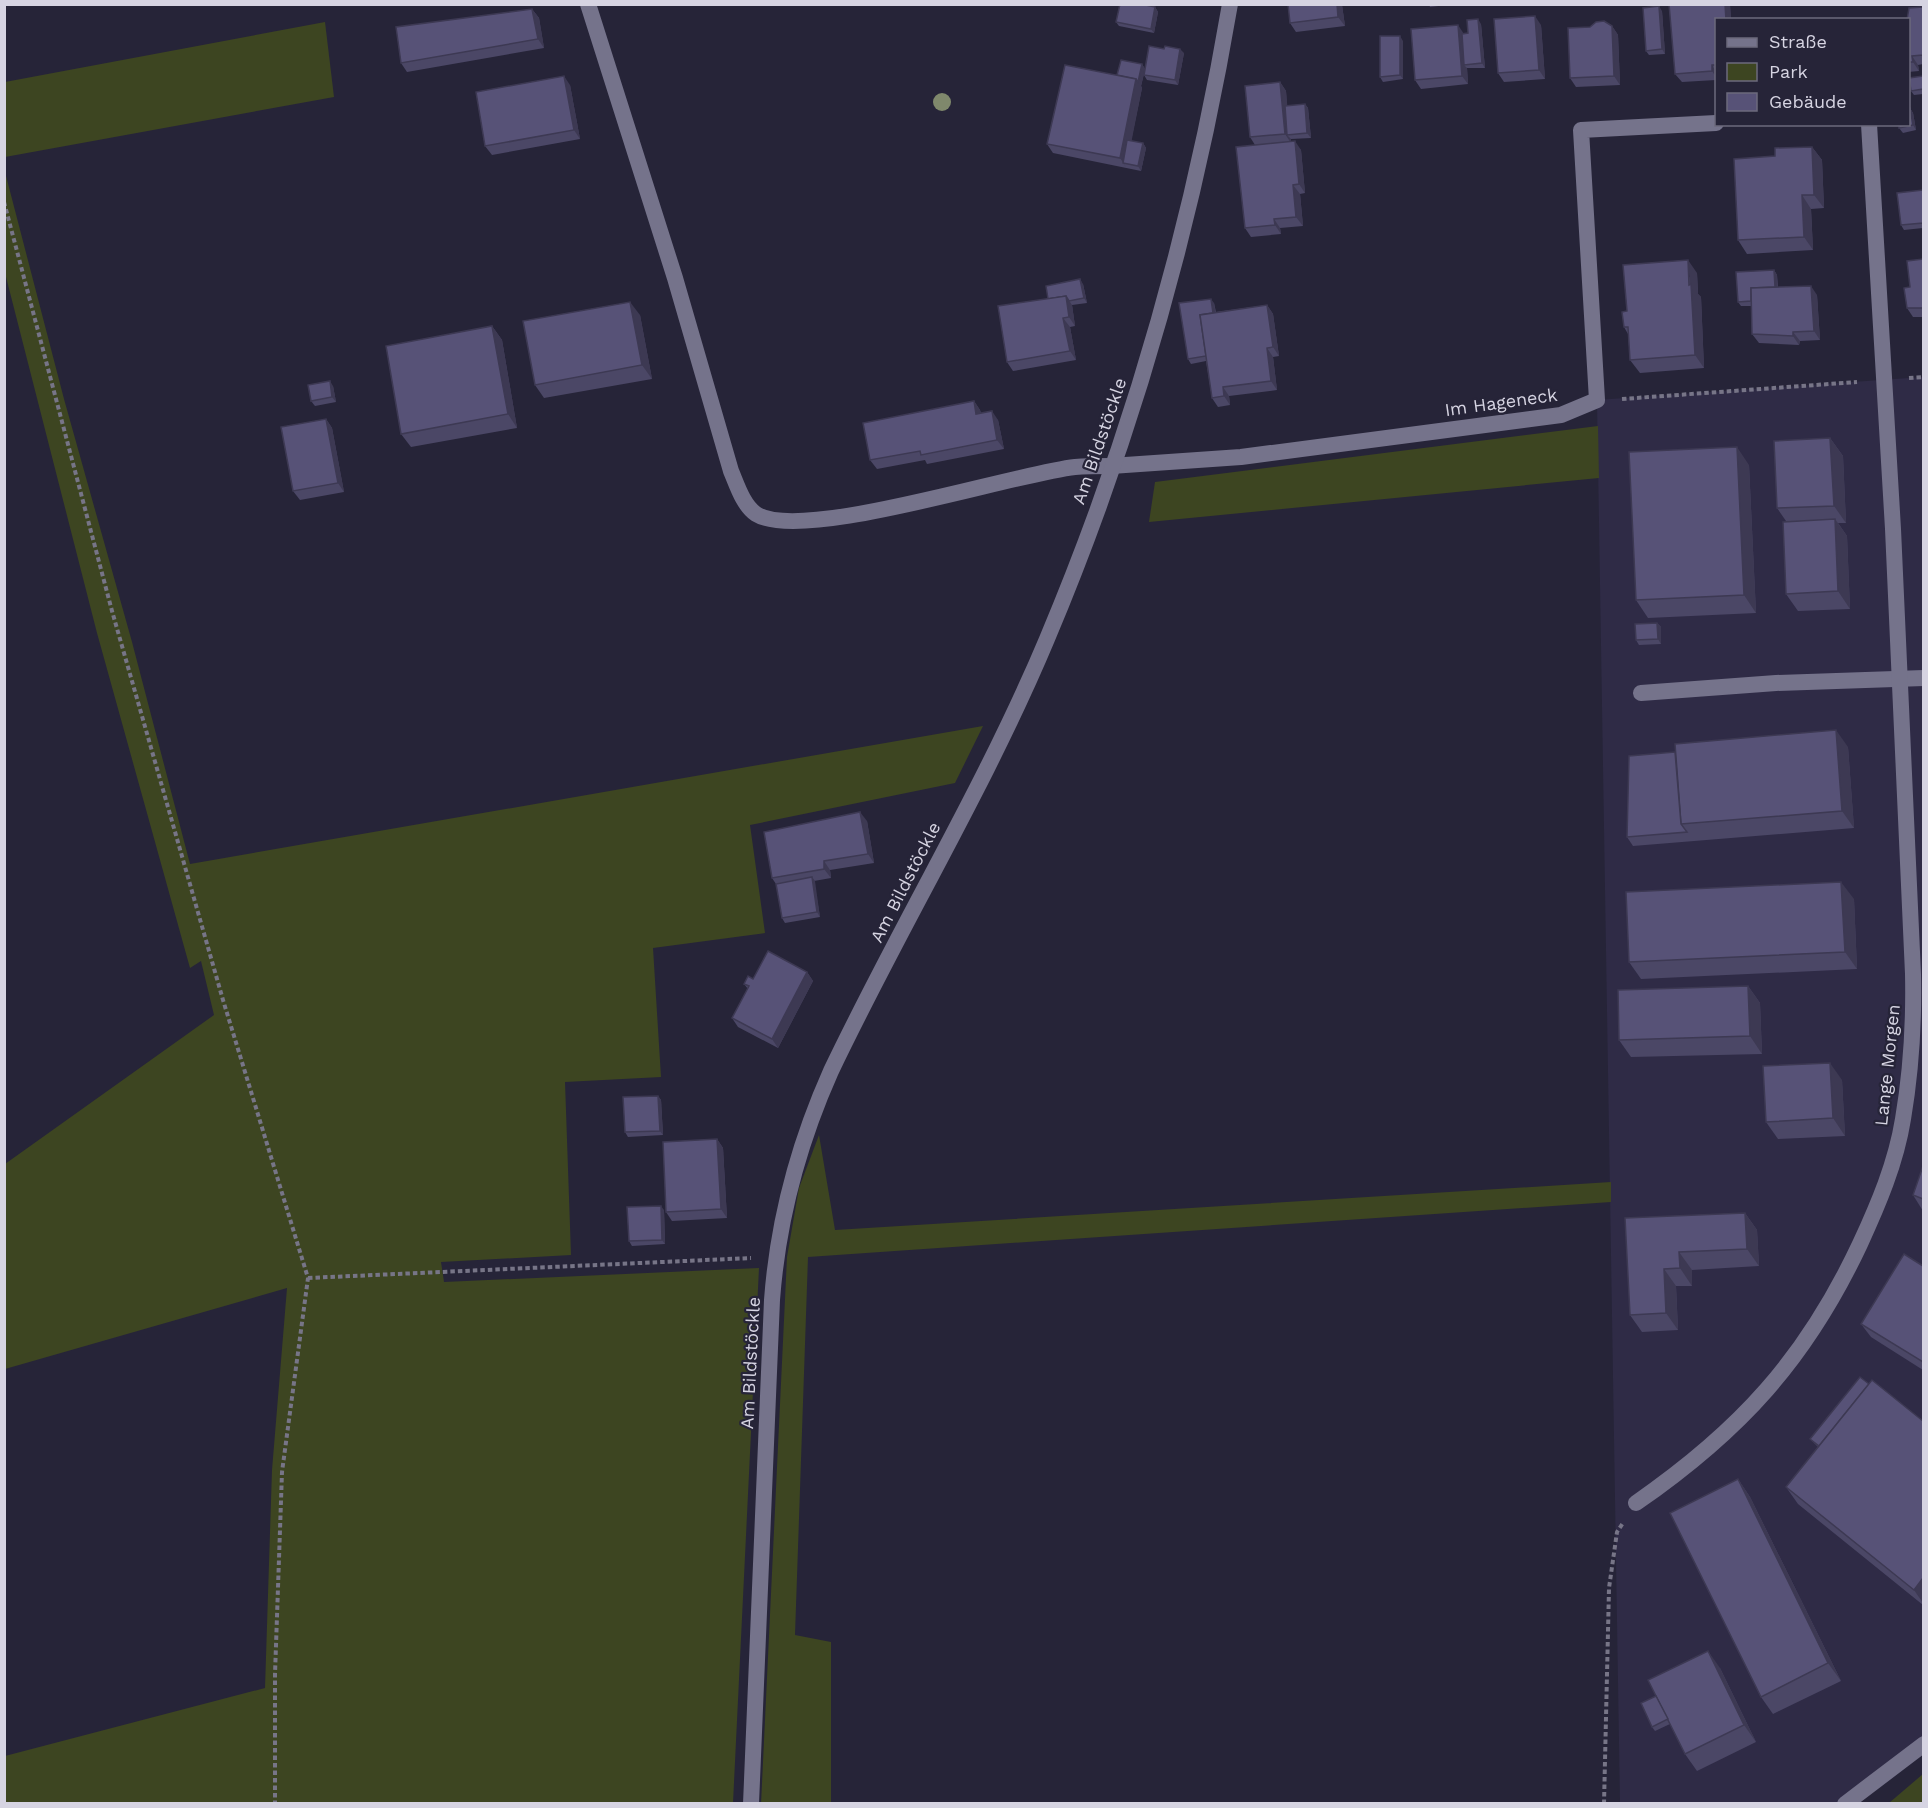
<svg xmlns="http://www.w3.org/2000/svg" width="1928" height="1808" font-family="'Work Sans',sans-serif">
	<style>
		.built { fill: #2f2b46 }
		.green { fill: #3d4521 }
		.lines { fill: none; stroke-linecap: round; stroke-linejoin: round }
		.path { stroke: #777587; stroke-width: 4; stroke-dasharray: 4.5 3; stroke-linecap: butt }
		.service { stroke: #75738b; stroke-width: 16 }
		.minor { stroke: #75738b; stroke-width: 16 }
		.tertiary { stroke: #75738b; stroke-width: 16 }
		.tree { fill: #7f886c }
		.wall { fill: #4b4766 }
		.shaded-wall { fill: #3d3953 }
		.building { fill: #575277; stroke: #3d3953; stroke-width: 1.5 }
		.labels { text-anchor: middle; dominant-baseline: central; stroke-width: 4.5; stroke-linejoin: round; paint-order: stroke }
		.street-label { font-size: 18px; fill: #d6d4e2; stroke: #262438 }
	</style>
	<rect width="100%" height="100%" fill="#262438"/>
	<path class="built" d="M1923,377V1744L1845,1803H1620L1597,400Z"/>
	<g class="green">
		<path d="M325,22L334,97L5,157V82Z"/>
		<path d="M5,172L64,399L132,642L190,864L983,726L955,783L750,825L765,933L653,948L661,1077L565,1082L571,1255L441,1262L444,1282L759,1268L733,1803H5V1756L265,1688L272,1470L287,1288L5,1369V1164L214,1015L201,961L190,968L97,633L5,273Z"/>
		<path d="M1598,426L1599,478L1149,522L1155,482Z"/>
		<path d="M819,1135L835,1230L1611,1182V1202L808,1257L795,1635L831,1642V1803L761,1804L787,1257L799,1188Z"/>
		<path d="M1923,1774V1803H1889Z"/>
	</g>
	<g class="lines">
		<g class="path">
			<path d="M4,202L112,611L223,1000L308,1278L282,1472L275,1674V1804"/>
			<path d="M1909,378L1924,377"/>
			<path d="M1622,399L1857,382"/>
			<path d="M308,1278L751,1258"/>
			<path d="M1604,1804L1609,1588L1617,1532L1623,1523"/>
		</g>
		<path class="service" d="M588,4L675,278L731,471C737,485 743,505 756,514C802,543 1012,474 1075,467C1087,466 1099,466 1111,466"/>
		<g class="minor">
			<path d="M1111,466L1241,457L1561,415L1597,400L1581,130L1716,123"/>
			<path d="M1641,693L1776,683L1924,678"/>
			<path d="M1636,1503C1740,1431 1806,1359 1860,1244C1878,1205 1896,1163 1903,1119C1911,1072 1914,1022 1913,974L1893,529L1869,124"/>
			<path d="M751,1804L772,1300C778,1219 798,1145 831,1071C900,926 985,787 1047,639C1133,435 1193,222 1230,4"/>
		</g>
		<path class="tertiary" d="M1845,1804L1924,1744"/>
	</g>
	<circle class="tree" cx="942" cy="102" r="9"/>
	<g class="wall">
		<path d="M1288,4H1347L1342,5L1345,26L1296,32L1290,23Z"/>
		<path d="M1429,4H1455L1430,7Z"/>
		<path d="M1669,4L1730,5L1731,20H1716V80L1682,82L1675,74Z"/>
		<path d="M1155,7L1158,12L1154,33L1119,26L1116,22Z"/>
		<path d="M1923,7V64L1918,65L1919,71L1908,72V20Z"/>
		<path d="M532,9L539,18L544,48L407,72L401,63Z"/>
		<path d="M1662,11L1665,54L1649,55L1646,51Z"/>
		<path d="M1481,24L1485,68H1467L1468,84L1421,89L1415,80L1464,34L1468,33Z"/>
		<path d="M1541,25L1545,79L1504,82L1498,73Z"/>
		<path d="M1612,26L1618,35L1620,85L1576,87L1570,78Z"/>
		<path d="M1403,41V79L1383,82L1380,77Z"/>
		<path d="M1184,53L1178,85L1147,80L1144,75L1145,70L1141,86L1142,88L1131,141L1143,143L1146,148L1141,171L1053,153L1047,144L1117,75L1142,64L1145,69Z"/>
		<path d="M1923,76V94L1914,95L1911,91Z"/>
		<path d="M1280,82L1286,91L1287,106L1305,104L1308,108L1311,138L1291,139V141L1301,150L1305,193L1300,194L1303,226L1280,228L1281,234L1251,237L1245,228L1255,145L1250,137Z"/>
		<path d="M570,85L580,139L492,155L485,146Z"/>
		<path d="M1910,108L1913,113L1916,130L1903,133L1899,128Z"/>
		<path d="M1812,147L1822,160L1824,208L1811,209L1813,250L1747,254L1738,240L1775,156Z"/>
		<path d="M1923,190V228L1904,230L1901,225Z"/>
		<path d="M1923,259V317H1913L1907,308L1910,287Z"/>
		<path d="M1774,270L1777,275L1778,287L1817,295L1820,340L1800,341L1799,345L1759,343L1752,334L1751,306H1741L1738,302Z"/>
		<path d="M1697,273L1698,294L1701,297L1704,368L1640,373L1630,360L1628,334L1624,327L1627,311Z"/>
		<path d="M1083,284L1087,303L1072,305L1075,326L1070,327L1076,360L1013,371L1007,362L1048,299Z"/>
		<path d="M1214,303L1216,312L1267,305L1273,314L1279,356L1273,357L1277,390L1229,396L1230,405L1218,407L1212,398L1206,361L1191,364L1188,359Z"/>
		<path d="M640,315L652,379L544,398L535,385Z"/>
		<path d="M492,326L502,340L517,428L411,447L401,434Z"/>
		<path d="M333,386L336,402L315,406L311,401Z"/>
		<path d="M974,401L980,410L981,413L998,420L1004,449L927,464L925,460L877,469L870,460Z"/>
		<path d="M326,419L332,428L344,492L300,500L293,491Z"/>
		<path d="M1830,438L1843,456L1846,523H1838L1847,536L1850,609L1798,611L1786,594V521L1777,508Z"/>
		<path d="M1749,465L1756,613L1648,618L1636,600Z"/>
		<path d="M1657,623L1661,627V644L1639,645L1636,640Z"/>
		<path d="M1848,747L1854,828L1633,846L1627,837Z"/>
		<path d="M867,821L874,863L830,870L831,878L814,881L820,917L785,923L782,918L776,884L772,878Z"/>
		<path d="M1854,899L1857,969L1641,979L1629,962Z"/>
		<path d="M807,972L813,981L778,1048L738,1027L732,1018L748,989L744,984L753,979Z"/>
		<path d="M1748,986L1760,1003L1762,1054L1631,1057L1619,1040Z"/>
		<path d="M1842,1080L1845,1136L1778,1139L1766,1122Z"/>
		<path d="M658,1096L661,1100L663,1135L628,1137L625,1132Z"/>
		<path d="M717,1139L723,1148L727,1218L672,1221L666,1212Z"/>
		<path d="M1923,1166V1211L1913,1195Z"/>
		<path d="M664,1210L665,1244L632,1246L629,1241Z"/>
		<path d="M1745,1213L1757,1230L1759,1266L1692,1270V1286H1676L1678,1330L1642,1332L1630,1315L1625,1218Z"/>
		<path d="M1923,1266V1370L1871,1337L1861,1324Z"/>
		<path d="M1869,1384L1923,1421V1605L1798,1504L1786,1487L1818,1447L1810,1439Z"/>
		<path d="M1738,1479L1750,1497L1841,1681L1773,1714L1761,1697Z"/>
		<path d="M1720,1668L1756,1742L1697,1771L1685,1754L1670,1724L1655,1731L1652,1727Z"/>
	</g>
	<g class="shaded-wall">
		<path d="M1337,4L1342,5L1345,26L1338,17Z"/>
		<path d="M1725,4L1730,5L1731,20H1726Z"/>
		<path d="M1659,6L1662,11L1665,54L1662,49Z"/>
		<path d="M1155,7L1158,12L1154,33L1151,29Z"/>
		<path d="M532,9L539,18L544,48L538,39Z"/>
		<path d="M1535,16L1541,25L1545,79L1539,70Z"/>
		<path d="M1478,19L1481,24L1485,68L1482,63Z"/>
		<path d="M1458,25L1464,34V65L1467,68L1468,84L1462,76Z"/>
		<path d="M1612,26L1618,35L1620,85L1614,76Z"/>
		<path d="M1400,36L1403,41V79L1400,75Z"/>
		<path d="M1180,49L1184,53L1178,85L1175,80Z"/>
		<path d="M1912,56L1918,65L1919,71L1913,62Z"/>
		<path d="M1142,64L1145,69L1141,86L1142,88L1127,164L1123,163L1126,167L1120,158L1136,79Z"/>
		<path d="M1712,65L1716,72V77L1712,71Z"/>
		<path d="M564,76L570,85L580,139L574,130Z"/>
		<path d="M1280,82L1286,91L1290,135H1287L1291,139V143L1285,134Z"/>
		<path d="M1305,104L1308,108L1311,138L1307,133Z"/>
		<path d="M1910,108L1913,113L1916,130L1913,125Z"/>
		<path d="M1295,141L1301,150L1305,193L1299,184Z"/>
		<path d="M1143,143L1146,148L1141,171L1138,166Z"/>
		<path d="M1812,147L1822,160L1824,208L1814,195Z"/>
		<path d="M1293,185L1300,194L1303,226L1296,217Z"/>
		<path d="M1802,195L1811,209L1813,250L1804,237Z"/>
		<path d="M1274,219L1280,228L1281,234L1275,225Z"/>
		<path d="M1688,260L1697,273L1698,294L1701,297L1704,368L1695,355Z"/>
		<path d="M1774,270L1777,275L1778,296L1775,292Z"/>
		<path d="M1080,279L1083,284L1087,303L1084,298Z"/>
		<path d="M1811,286L1817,295L1820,340L1814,331Z"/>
		<path d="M1066,296L1072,305L1075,326L1069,317Z"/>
		<path d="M1211,299L1214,303L1217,322L1214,317Z"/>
		<path d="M630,302L640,315L652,379L642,365Z"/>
		<path d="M1267,305L1273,314L1279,356L1273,347Z"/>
		<path d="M1063,318L1070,327L1076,360L1070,351Z"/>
		<path d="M492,326L502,340L517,428L508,414Z"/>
		<path d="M1793,332L1800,341L1799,345L1793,336Z"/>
		<path d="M1267,348L1273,357L1277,390L1271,381Z"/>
		<path d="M330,381L333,386L336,402L332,397Z"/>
		<path d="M1223,387L1229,396L1230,405L1224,396Z"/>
		<path d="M974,401L980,410L982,423L976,414Z"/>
		<path d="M992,411L998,420L1004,449L997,440Z"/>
		<path d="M326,419L332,428L344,492L338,483Z"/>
		<path d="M1830,438L1843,456L1846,523L1834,506Z"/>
		<path d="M1737,447L1749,465L1756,613L1744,595Z"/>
		<path d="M1835,519L1847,536L1850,609L1838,591Z"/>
		<path d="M1657,623L1661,627V644L1658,639Z"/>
		<path d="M1836,730L1848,747L1854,828L1842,811Z"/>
		<path d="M860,812L867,821L874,863L868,854Z"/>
		<path d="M824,861L830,870L831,878L824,869Z"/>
		<path d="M812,877L815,881L820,917L817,912Z"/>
		<path d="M1841,882L1854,899L1857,969L1845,952Z"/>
		<path d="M807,972L813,981L778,1048L772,1039Z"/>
		<path d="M1748,986L1760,1003L1762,1054L1750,1036Z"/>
		<path d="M1830,1063L1842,1080L1845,1136L1833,1118Z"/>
		<path d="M658,1096L661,1100L663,1135L660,1131Z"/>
		<path d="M717,1139L723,1148L727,1218L721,1209Z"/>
		<path d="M661,1206L664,1210L665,1244L662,1240Z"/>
		<path d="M1745,1213L1757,1230L1759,1266L1747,1249Z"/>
		<path d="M1679,1252L1692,1270V1286L1680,1268Z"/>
		<path d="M1664,1269L1676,1286L1678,1330L1666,1313Z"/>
		<path d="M1738,1479L1750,1497L1841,1681L1828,1663Z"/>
		<path d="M1923,1578V1603L1914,1590Z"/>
		<path d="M1708,1651L1720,1668L1756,1742L1744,1725Z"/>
	</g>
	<g class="building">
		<path d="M1120,4H1141L1155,7L1151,29L1116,22Z"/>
		<path d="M1288,4H1337L1338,17L1290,23Z"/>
		<path d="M1669,4H1725L1726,20H1716V65H1712V71L1675,74Z"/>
		<path d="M1659,6L1662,49L1646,51L1643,8Z"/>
		<path d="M1923,7V55L1912,56L1913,62H1908V20H1907L1909,8Z"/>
		<path d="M532,9L538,39L401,63L396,27Z"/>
		<path d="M1535,16L1539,70L1498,73L1494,19Z"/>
		<path d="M1478,19L1482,63L1464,65L1462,34L1468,33L1467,20Z"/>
		<path d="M1604,21L1612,26L1614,76L1570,78L1568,28L1590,27L1596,22Z"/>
		<path d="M1458,25L1462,76L1415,80L1411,29Z"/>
		<path d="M1380,36H1400V75L1380,77Z"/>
		<path d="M1149,46L1164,49L1165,46L1180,49L1175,80L1144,75Z"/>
		<path d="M1121,60L1142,64L1138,82L1136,79L1117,75Z"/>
		<path d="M1065,65L1136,79L1120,158L1047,144Z"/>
		<path d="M564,76L574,130L485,146L476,92Z"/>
		<path d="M1923,76V89L1911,91L1909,78Z"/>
		<path d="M1280,82L1285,134L1250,137L1245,86Z"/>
		<path d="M1305,104L1307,133L1287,135L1285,106Z"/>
		<path d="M1908,108H1910L1913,125L1899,128V124H1908Z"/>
		<path d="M1127,140L1143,143L1138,166L1123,163Z"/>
		<path d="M1295,141L1299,184L1293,185L1296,217L1274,219L1275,225L1245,228L1236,147Z"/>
		<path d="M1812,147L1814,195H1802L1804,237L1738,240L1734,159L1775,156V148Z"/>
		<path d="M1923,190V223L1901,225L1897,193Z"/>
		<path d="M1923,259V308H1907L1904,288L1910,287L1907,261Z"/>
		<path d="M1688,260L1689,285L1691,284L1695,355L1630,360L1628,327H1624L1622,312L1627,311L1623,265Z"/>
		<path d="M1774,270L1775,287L1751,288V301L1738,302L1736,272Z"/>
		<path d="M1080,279L1084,298L1069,301L1066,296L1048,299L1046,286Z"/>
		<path d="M1811,286L1814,331L1793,332V336L1752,334L1751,288Z"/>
		<path d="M1066,296L1069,317L1063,318L1070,351L1007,362L998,306Z"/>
		<path d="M1211,299L1213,313L1200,315L1206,356L1188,359L1179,303Z"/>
		<path d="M630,302L642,365L535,385L523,321Z"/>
		<path d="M1267,305L1273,347L1267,348L1271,381L1223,387L1224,396L1212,398L1200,315Z"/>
		<path d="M492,326L508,414L401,434L386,346Z"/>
		<path d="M330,381L332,397L311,401L308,385Z"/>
		<path d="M974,401L976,414L992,411L997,440L921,455L920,451L870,460L863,423Z"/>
		<path d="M326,419L338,483L293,491L281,427Z"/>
		<path d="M1830,438L1834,506L1777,508L1774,441Z"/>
		<path d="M1737,447L1744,595L1636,600L1629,452Z"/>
		<path d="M1835,519L1838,591L1786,594L1783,522Z"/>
		<path d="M1657,623L1658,639L1636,640L1635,624Z"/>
		<path d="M1836,730L1842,811L1681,824L1675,744Z"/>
		<path d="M1675,752L1681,824L1687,832L1627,837L1629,756Z"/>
		<path d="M860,812L868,854L824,861V869L772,878L764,832Z"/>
		<path d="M812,877L817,912L782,918L776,884Z"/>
		<path d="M1841,882L1845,952L1629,962L1626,892Z"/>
		<path d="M768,951L807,972L772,1039L732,1018L749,986L744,984L748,976L753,979Z"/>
		<path d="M1748,986L1750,1036L1619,1040L1618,990Z"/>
		<path d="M1830,1063L1833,1118L1766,1122L1763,1066Z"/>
		<path d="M658,1096L660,1131L625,1132L623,1097Z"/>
		<path d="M717,1139L721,1209L666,1212L663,1142Z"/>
		<path d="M1923,1166V1199L1913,1195Z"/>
		<path d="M661,1206L662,1240L629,1241L627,1207Z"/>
		<path d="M1745,1213L1747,1249L1679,1252L1680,1268L1664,1269L1666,1313L1630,1315L1625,1218Z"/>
		<path d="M1904,1254L1923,1266V1362L1861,1324Z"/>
		<path d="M1860,1377L1869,1384L1819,1446L1810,1439Z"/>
		<path d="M1872,1380L1923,1421V1578L1914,1590L1786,1487Z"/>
		<path d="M1738,1479L1828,1663L1761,1697L1670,1513Z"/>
		<path d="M1708,1651L1744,1725L1685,1754L1648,1680Z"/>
		<path d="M1656,1696L1668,1719L1652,1727L1641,1703Z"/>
	</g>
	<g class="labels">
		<g class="street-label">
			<text transform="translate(1501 402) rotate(-8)">Im Hageneck</text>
			<text transform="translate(1099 441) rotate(-71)">Am Bildstöckle</text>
			<text transform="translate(905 882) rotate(-63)">Am Bildstöckle</text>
			<text transform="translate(1887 1065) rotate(-84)">Lange Morgen</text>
			<text transform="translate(750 1363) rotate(-87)">Am Bildstöckle</text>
		</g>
	</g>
	<rect width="1928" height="1808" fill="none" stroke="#d6d4e2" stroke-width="12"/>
	<rect x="1715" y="18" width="195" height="108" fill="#262438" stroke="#6c6a7c" stroke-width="1.5"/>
	<rect x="1727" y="38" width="30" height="9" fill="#75738b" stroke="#6c6a7c" stroke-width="1.5"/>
	<text x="1769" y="48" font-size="18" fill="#d6d4e2">Straße</text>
	<rect x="1727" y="63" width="30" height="18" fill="#3d4521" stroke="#6c6a7c" stroke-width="1.5"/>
	<text x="1769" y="78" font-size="18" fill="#d6d4e2">Park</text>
	<rect x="1727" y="93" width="30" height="18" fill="#575277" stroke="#6c6a7c" stroke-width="1.5"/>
	<text x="1769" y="108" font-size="18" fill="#d6d4e2">Gebäude</text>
</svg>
